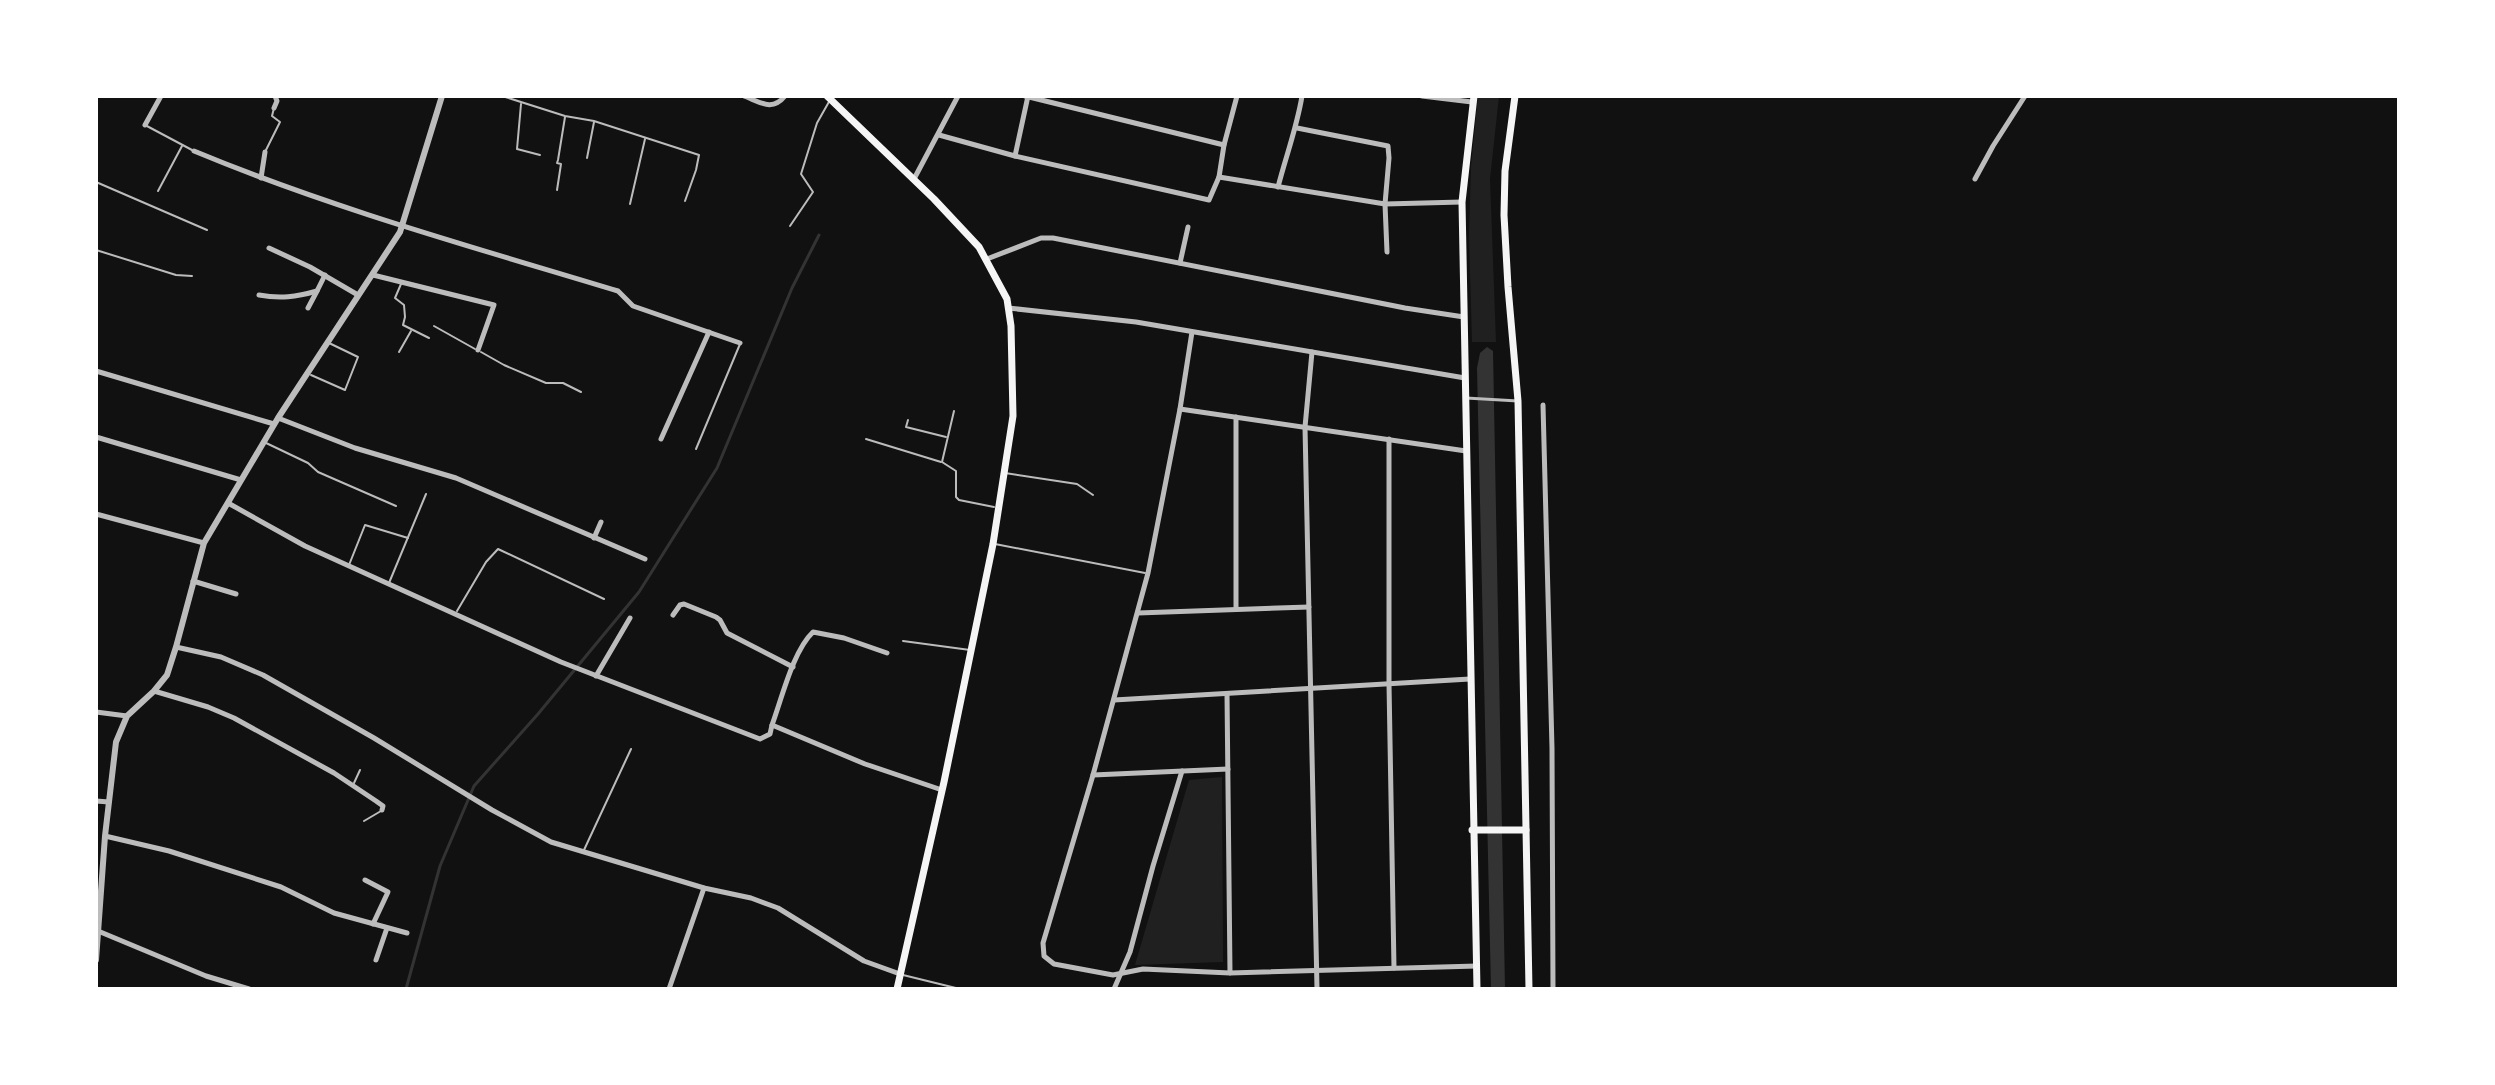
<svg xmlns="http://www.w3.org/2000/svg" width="2495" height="1085" font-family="'DejaVu Sans',sans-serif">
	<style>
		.green { fill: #202020 }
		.water { fill: #333 }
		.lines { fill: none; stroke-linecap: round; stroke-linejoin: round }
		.stream { stroke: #333; stroke-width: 3 }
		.service { stroke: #bcbcbc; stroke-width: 2 }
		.pedestrian { stroke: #bcbcbc; stroke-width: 3 }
		.minor { stroke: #bcbcbc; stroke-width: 5 }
		.tertiary { stroke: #bcbcbc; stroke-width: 6 }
		.secondary { stroke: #f5f5f5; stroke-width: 7 }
		.primary { stroke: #f5f5f5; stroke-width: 7 }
	</style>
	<rect width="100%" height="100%" fill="#111"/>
	<g class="green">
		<path d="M1478,96H1499L1490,179L1496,342H1472L1469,237L1471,166Z"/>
		<path d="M1222,777L1223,962L1135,965L1189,780Z"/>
	</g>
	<path class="water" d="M1487,347L1493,351L1505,989H1491L1477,368L1480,353Z"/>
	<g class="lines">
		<path class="stream" d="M406,989L440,866L474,786L538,714L639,592L717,468L792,288L819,235"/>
		<g class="service">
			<path d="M502,96L565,116L594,121L699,155L696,170L685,201"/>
			<path d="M521,104L517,149L540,155"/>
			<path d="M145,125L192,150"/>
			<path d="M266,150L280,122L272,116L274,108"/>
			<path d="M587,158L594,122"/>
			<path d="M96,182L207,230"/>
			<path d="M557,190L561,164L557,163L558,160L565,117"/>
			<path d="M158,191L182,146"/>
			<path d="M630,204L645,139"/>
			<path d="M790,226L813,192L801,174L817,123L830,100"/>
			<path d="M96,250L176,275L192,276"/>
			<path d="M401,284L395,298L404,305L405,317L403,325L429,338"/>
			<path d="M434,326L475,349"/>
			<path d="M399,352L411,331"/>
			<path d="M481,352L504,365L546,383H563L581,392"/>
			<path d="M311,375L345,390L358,357L329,343"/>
			<path d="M954,411L942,462L956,471V497L959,500L994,507"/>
			<path d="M908,420L906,427L946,437"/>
			<path d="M866,439L941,462"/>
			<path d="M264,442L308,463L318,472L396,506"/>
			<path d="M696,449L740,344"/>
			<path d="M1005,473L1077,484L1093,495"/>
			<path d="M995,544L1145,573"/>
			<path d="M349,565L365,525L408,538"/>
			<path d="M389,583L426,494"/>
			<path d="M457,611L486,562L498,549L604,599"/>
			<path d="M903,641L970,650"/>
			<path d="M354,783L360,770"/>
			<path d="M364,821L381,811"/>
			<path d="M584,850L631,749"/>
			<path d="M903,975L960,989"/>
		</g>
		<path class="pedestrian" d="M1466,398L1518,401"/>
		<g class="minor">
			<path d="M744,96C760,102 772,112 785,96"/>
			<path d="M1025,96L1224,145"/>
			<path d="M1422,96L1472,102"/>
			<path d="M274,108L277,101L275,96"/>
			<path d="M145,125L161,96"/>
			<path d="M1297,128L1388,146L1389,158L1385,204L1387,252"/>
			<path d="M939,135L1015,156L1209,200L1219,177L1224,145L1237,96"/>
			<path d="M194,151C331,208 476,248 618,291L633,306L740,343"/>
			<path d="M1015,156L1028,96"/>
			<path d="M1219,177L1385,204L1462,202"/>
			<path d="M261,178L265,152"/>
			<path d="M914,179L958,96"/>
			<path d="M1975,179L1993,146L2025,96"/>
			<path d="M1278,187C1286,156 1297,127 1302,96"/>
			<path d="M269,248L310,267L358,295"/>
			<path d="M987,259L1041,238H1053L1405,308L1464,317"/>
			<path d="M1180,263L1188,227"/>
			<path d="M373,275L494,305L478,350"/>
			<path d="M259,295C280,299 296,297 317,291L325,275"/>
			<path d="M308,308L317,291"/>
			<path d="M1008,308L1136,322L1465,378"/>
			<path d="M1192,332L1180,409L1148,573L1093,775L1043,943L1044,956L1054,964L1113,975L1143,969L1230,973L1477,966"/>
			<path d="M1312,352L1305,427L1317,989"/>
			<path d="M96,371L274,424"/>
			<path d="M1543,405L1552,748L1553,989"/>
			<path d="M1180,409L1466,451"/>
			<path d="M278,418L355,448L456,478L645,559"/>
			<path d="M96,437L241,480"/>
			<path d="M661,439L709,332"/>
			<path d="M1389,439V684L1394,968"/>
			<path d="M228,503L305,546L561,662L760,739L770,734L772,725L865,764L942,790"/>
			<path d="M96,514L204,543"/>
			<path d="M594,538L601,522"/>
			<path d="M193,581L236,594"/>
			<path d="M1236,609V417"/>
			<path d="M1138,613L1309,607"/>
			<path d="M673,615L680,605L684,604L716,617L720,620L727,633L793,667"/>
			<path d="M176,647L221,657L263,675L374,738L492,810L551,842L704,888L751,898L778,908L864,961L900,974"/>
			<path d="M596,676L630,618"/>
			<path d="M154,691L208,707L234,718L334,773L376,801L383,806L382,810"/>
			<path d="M1227,694L1230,973"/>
			<path d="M1114,700L1470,679"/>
			<path d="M96,712L127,716"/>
			<path d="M772,725C782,698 793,651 813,632L844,638L887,653"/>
			<path d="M1093,775L1228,769"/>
			<path d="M96,801L109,802"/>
			<path d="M105,836L169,851L281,887L334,913L407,933"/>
			<path d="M365,880L388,892L373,924"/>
			<path d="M98,931L206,976L249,989"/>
			<path d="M376,960L387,928"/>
			<path d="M669,989L704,888"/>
			<path d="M1114,989L1130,952L1153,866L1182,771"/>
		</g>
		<path class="tertiary" d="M96,960L105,836L116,742L127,716L154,691L167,675L176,647L204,543L278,418L400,232L442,96"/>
		<g class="secondary">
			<path d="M1474,96L1462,202L1477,989"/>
			<path d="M1515,96L1505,171L1504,215L1508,287L1518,401L1529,989"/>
			<path d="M1472,830H1526"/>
		</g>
		<path class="primary" d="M827,96L934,199L979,247L1007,299L1011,326L1013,416L993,544L944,782L897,989"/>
	</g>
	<rect width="2495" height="1085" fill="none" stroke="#ffffff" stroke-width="196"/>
</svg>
